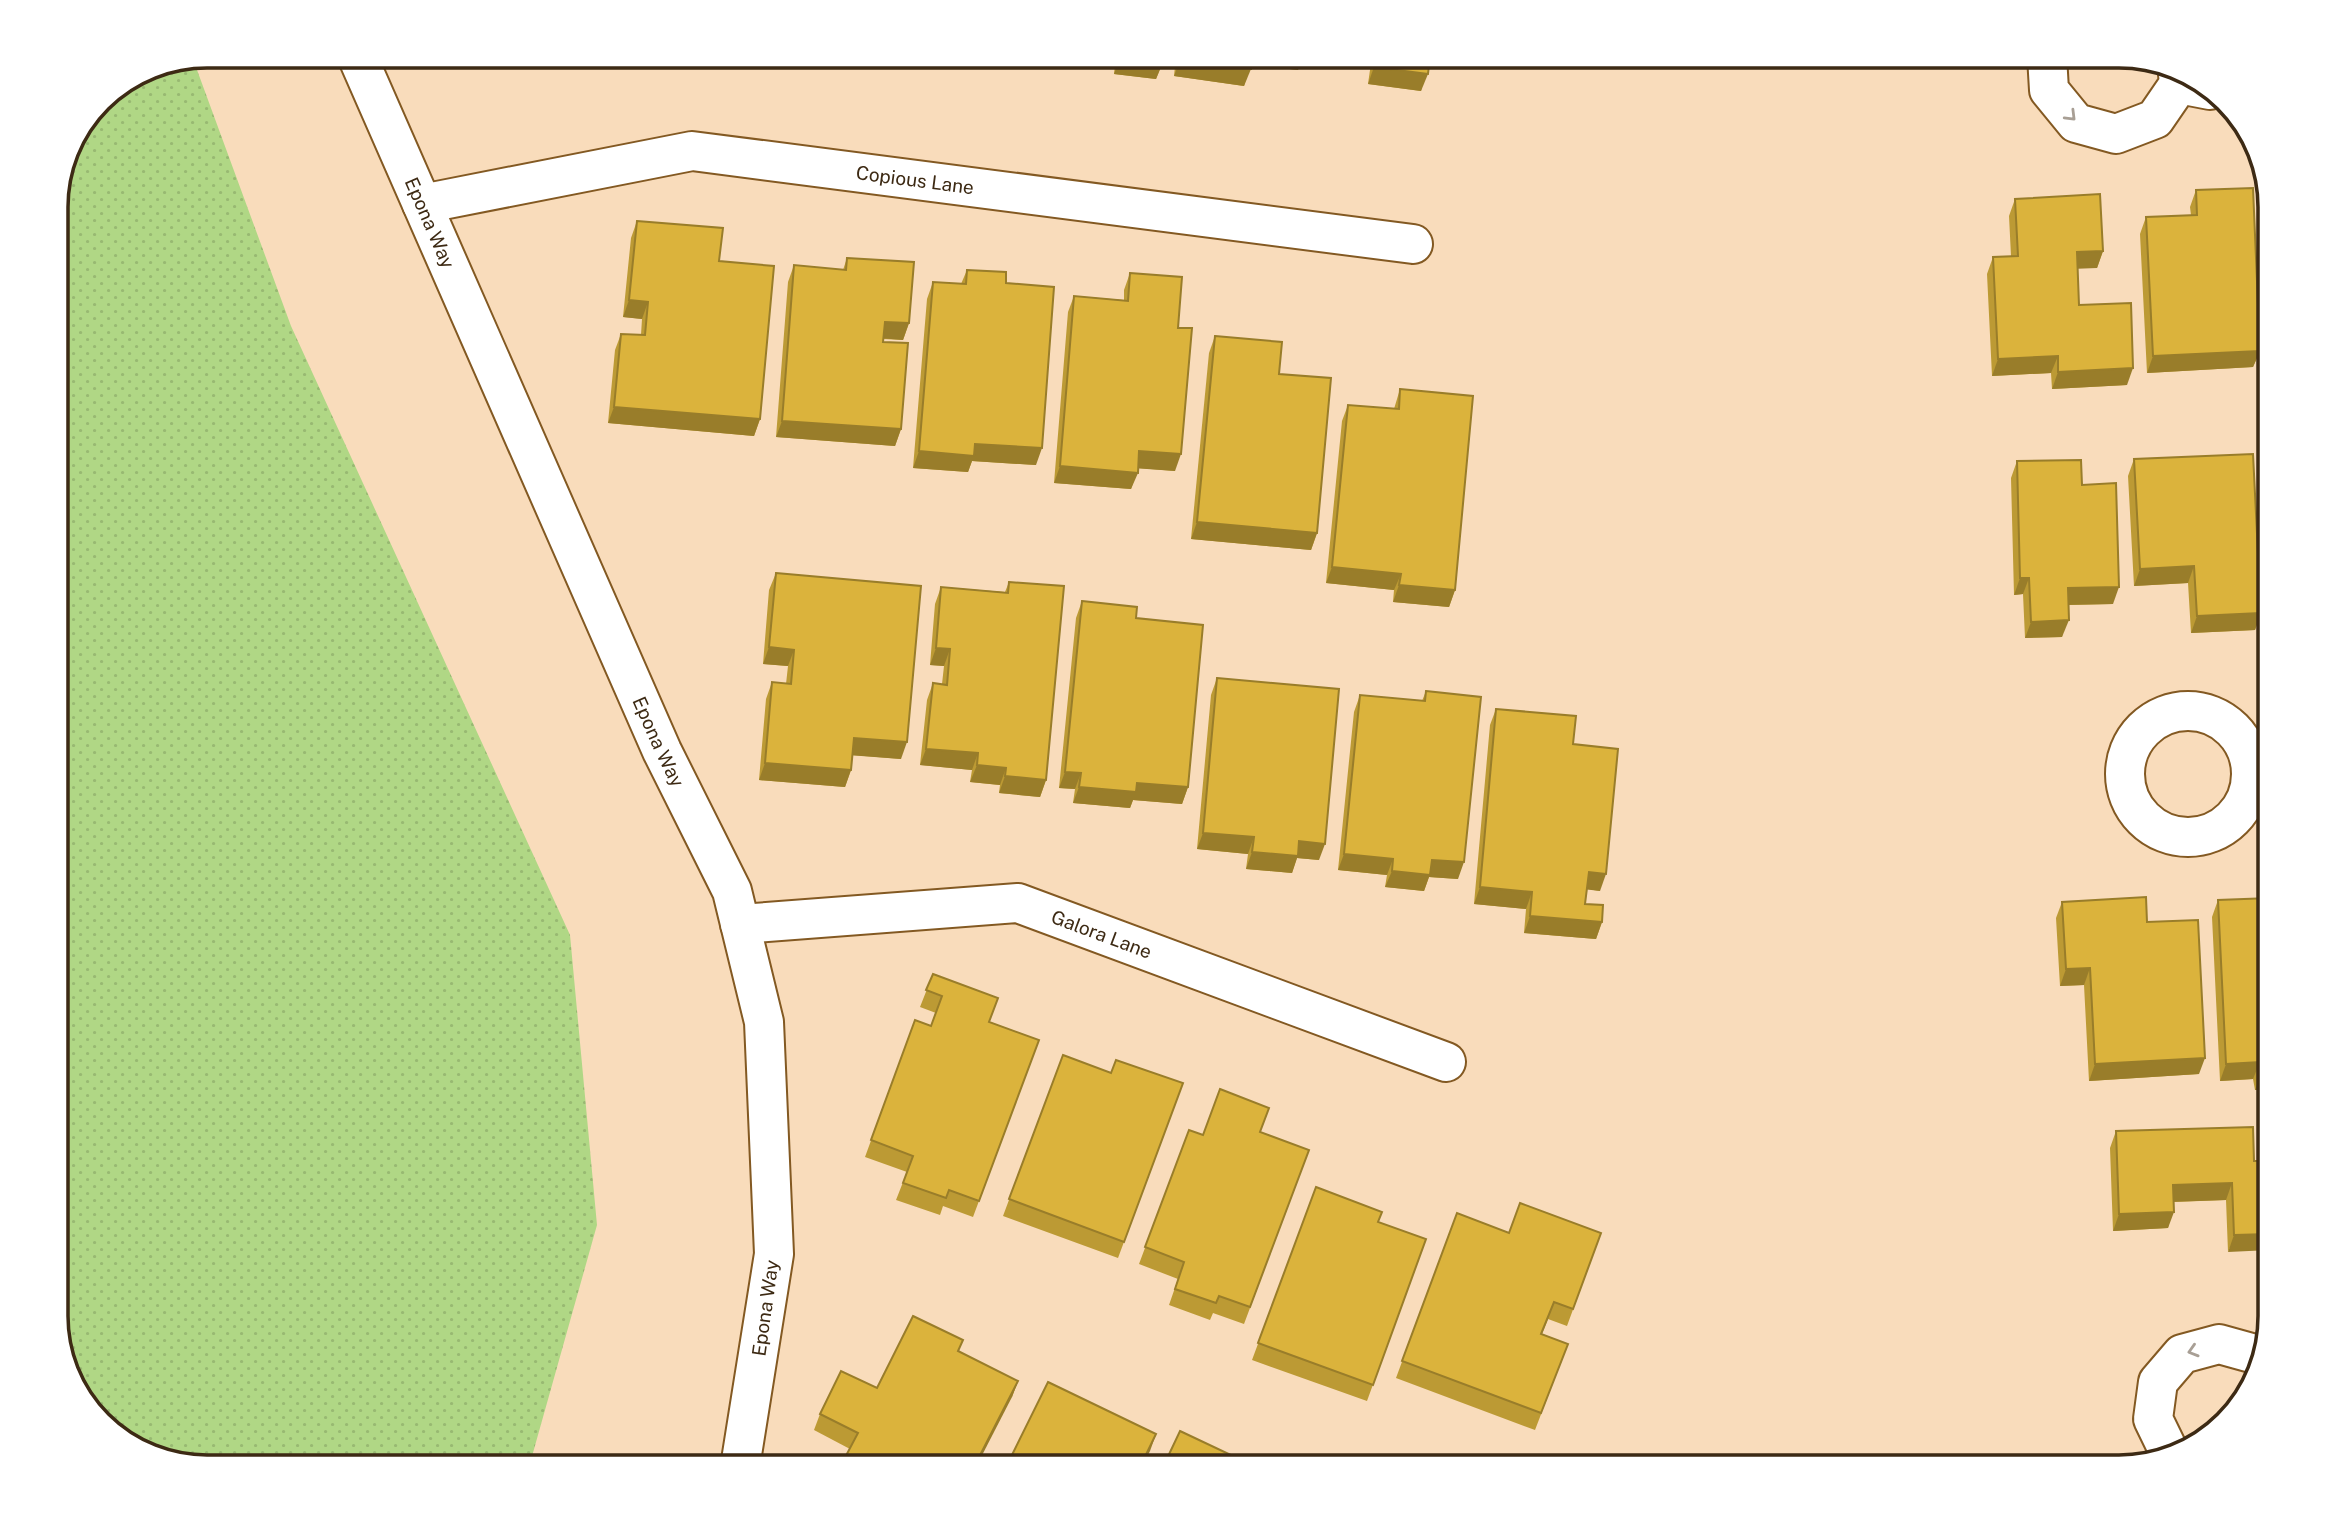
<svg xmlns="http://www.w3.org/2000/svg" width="2326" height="1523" font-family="'Public Sans',sans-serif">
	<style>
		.grass { fill: url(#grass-dots) }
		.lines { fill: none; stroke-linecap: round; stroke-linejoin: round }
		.minor-casing { stroke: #835922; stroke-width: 42 }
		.minor { stroke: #fff; stroke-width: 38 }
		.wall { fill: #bc9a34 }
		.shaded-wall { fill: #997d2a }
		.building { fill: #dbb33c; stroke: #997d2a; stroke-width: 2 }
		.oneway { stroke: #a89f95 }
		.labels { text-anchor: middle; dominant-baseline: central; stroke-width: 5; stroke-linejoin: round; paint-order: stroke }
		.street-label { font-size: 19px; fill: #3d2a14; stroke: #fff }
		.rim { fill: none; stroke: #3d2a14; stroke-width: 3.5 }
	</style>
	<defs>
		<pattern id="grass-dots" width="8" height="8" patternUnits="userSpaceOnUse" patternTransform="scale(1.75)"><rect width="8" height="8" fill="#b0d785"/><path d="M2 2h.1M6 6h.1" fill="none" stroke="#98b972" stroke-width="1.8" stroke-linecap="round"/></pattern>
	</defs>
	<rect width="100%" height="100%" fill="#f9dcbb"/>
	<path class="grass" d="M193,59L291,326L570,935L597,1225L529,1467H207L123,1442L76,1392L56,1326V197L68,149L100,100L150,67Z"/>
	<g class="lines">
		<defs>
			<g id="minor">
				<path id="s1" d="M357,56L662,751L732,891L764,1022L774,1254L740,1467"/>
				<path d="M2047,56L2049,90L2076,123L2116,134L2155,119L2179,84L2178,74"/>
				<path d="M2179,84L2210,90"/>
				<path id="s2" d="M422,204L692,151L1413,244"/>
				<circle cx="2188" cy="774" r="63"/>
				<path id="s3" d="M740,924L1018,903L1446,1062"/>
				<path d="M2170,1454L2153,1419L2158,1382L2182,1354L2219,1344L2255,1354L2258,1357"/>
			</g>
		</defs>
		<use href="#minor" class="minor-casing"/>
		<use href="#minor" class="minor"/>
	</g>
	<g class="wall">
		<path d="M1086,56H1163V62L1156,79L1114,74L1115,64L1086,61Z"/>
		<path d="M1176,56H1303L1298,70L1251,64L1244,86L1174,76Z"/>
		<path d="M1372,56H1430L1421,91L1368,84Z"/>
		<path d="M2196,190L2260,351L2253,367L2147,373L2140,234L2146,217L2191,215L2190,207Z"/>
		<path d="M2015,199L2103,251L2097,268H2077L2079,305L2127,385L2052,389L2051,373L1992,376L1987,274L1993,257L2011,256L2009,216Z"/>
		<path d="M637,221L719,261L760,419L754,436L608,423L615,350L621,334L641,335L642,319L623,317L631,238Z"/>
		<path d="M2270,226V274L2267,233Z"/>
		<path d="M847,258L909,323L903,340L883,339L901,429L895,446L776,437L788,282L794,265L843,270Z"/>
		<path d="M967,270L1006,283L1036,465L972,461L968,472L913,468L927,299L933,282L961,284Z"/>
		<path d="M1130,273L1178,328L1175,471L1138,468L1131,489L1054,483L1068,312L1074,296L1124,300V290Z"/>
		<path d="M1215,336L1317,533L1311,550L1191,539L1209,353Z"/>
		<path d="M1400,389L1455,590L1449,607L1393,602L1394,590L1326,583L1342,421L1348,405L1394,409Z"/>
		<path d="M2134,459L2261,613L2255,630L2191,633L2188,583L2134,586L2128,476Z"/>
		<path d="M2017,461L2082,485L2113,604L2068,605L2062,637L2025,638L2023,594L2014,595L2011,478Z"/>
		<path d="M2270,501V600L2266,512Z"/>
		<path d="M776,573L901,759L852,755L851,770L845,787L759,780L766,699L772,682L786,684L788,666L763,664L769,590Z"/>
		<path d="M1009,582L1046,780L1040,797L999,793L1000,785L970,782L972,770L920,765L927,700L933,683L942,684L944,666L930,665L935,604L941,587L1005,592Z"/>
		<path d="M1082,601L1136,618L1188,787L1182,804L1133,800L1130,808L1073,803L1075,789L1059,788L1076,618Z"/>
		<path d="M1217,678L1319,860L1297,858L1292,873L1246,869L1248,854L1197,849L1211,695Z"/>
		<path d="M1426,691L1458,879L1429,877L1424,891L1385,887L1387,875L1338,870L1354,712L1360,695L1422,701Z"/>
		<path d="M1496,709L1573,744L1600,891L1587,889L1585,904L1602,922L1596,939L1524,933L1526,909L1474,904L1490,725Z"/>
		<path d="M2218,900L2270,1090H2255L2253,1079L2220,1081L2212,917Z"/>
		<path d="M2062,902L2147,922L2199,1074L2089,1081L2084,985L2060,986L2056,918Z"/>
		<path d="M933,974L990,1022L1039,1040L973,1217L943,1206L940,1215L896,1200L907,1172L865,1157L915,1020L931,1026L936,1013L920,1007Z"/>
		<path d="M1063,1055L1111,1073L1183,1083L1118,1258L1003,1216Z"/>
		<path d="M1189,1130L1203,1135L1260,1133L1309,1150L1244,1324L1213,1313L1210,1320L1169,1305L1178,1279L1139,1264Z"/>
		<path d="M2116,1131L2254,1161H2270L2228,1252L2226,1200L2174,1202L2168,1228L2113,1231L2110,1148Z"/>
		<path d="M1316,1187L1378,1222L1426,1239L1367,1401L1252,1360Z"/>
		<path d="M1457,1213L1509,1233H1601L1567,1326L1548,1319L1542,1334L1568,1344L1535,1430L1396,1378Z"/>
		<path d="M959,1352L1018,1381L1012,1397L850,1449L814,1430L820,1414Z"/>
	</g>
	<g class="shaded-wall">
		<path d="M948,56H1018L1015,66L947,59Z"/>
		<path d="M1087,56H1118L1115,64L1086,61Z"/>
		<path d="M1249,56H1303L1298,70L1246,64Z"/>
		<path d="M1120,57L1163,62L1156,79L1114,74Z"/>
		<path d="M1180,60L1251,69L1244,86L1174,76Z"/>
		<path d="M1374,67L1428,74L1421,91L1368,84Z"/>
		<path d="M2103,251L2097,268L2071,269L2077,252Z"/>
		<path d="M629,300L648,302L642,319L623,317Z"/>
		<path d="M885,322L909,323L903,340L879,338Z"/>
		<path d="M2260,351L2253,367L2147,373L2153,356Z"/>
		<path d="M2058,356L2051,373L1992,376L1998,359Z"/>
		<path d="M2133,368L2127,385L2052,389L2058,372Z"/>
		<path d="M614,407L760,419L754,436L608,423Z"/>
		<path d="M782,421L901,429L895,446L776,437Z"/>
		<path d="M975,444L1042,448L1036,465L972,461L968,472L913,468L919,451Z"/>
		<path d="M1139,451L1181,454L1175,471L1133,468Z"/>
		<path d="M1060,466L1138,473L1131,489L1054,483Z"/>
		<path d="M1197,522L1317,533L1311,550L1191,539Z"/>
		<path d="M2194,566L2188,583L2134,586L2140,569Z"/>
		<path d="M1332,567L1401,574L1394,590L1326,583Z"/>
		<path d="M2020,578H2029L2023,594L2014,595Z"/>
		<path d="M1399,585L1455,590L1449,607L1393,602Z"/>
		<path d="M2119,587L2113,604L2062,605L2068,588Z"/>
		<path d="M2261,613L2255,630L2191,633L2197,616Z"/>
		<path d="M2069,620L2062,637L2025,638L2031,622Z"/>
		<path d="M769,647L794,650L788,666L763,664Z"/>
		<path d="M936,648L950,649L944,666L930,665Z"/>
		<path d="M854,738L907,742L901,759L848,755Z"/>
		<path d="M926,749L978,753L972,770L920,765Z"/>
		<path d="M765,763L851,770L845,787L759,780Z"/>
		<path d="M977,765L1006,768L1000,785L970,782Z"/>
		<path d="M1065,772L1081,773L1075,789L1059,788Z"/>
		<path d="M1005,776L1046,780L1040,797L999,793Z"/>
		<path d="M1137,783L1188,787L1182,804L1133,800L1130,808L1073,803L1079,787Z"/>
		<path d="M1203,833L1254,837L1248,854L1197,849Z"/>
		<path d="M1299,841L1325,844L1319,860L1297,858L1292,873L1246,869L1252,852Z"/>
		<path d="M1344,854L1393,859L1387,875L1338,870Z"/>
		<path d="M1432,860L1464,862L1458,879L1429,877L1424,891L1385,887L1392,871Z"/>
		<path d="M1589,872L1606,874L1600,891L1583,889Z"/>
		<path d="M1480,887L1532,892L1526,909L1474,904Z"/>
		<path d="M1530,916L1602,922L1596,939L1524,933Z"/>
		<path d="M2090,968L2084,985L2060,986L2066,969Z"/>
		<path d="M2205,1058L2199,1074L2089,1081L2095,1064Z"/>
		<path d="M2260,1062L2253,1079L2220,1081L2226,1064Z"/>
		<path d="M2270,1073V1090H2255L2261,1074Z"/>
		<path d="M2232,1183L2226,1200L2167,1202L2173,1185Z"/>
		<path d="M2174,1212L2168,1228L2113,1231L2119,1214Z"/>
		<path d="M2270,1234V1250L2228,1252L2234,1235Z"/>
		<path d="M1018,1381L1012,1397L976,1467H974Z"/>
		<path d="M1156,1434L1150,1451L1142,1467H1140Z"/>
	</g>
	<g class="building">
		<path d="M1120,56H1163V62L1120,57Z"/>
		<path d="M1180,56H1252L1251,69L1180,60Z"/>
		<path d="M1376,56H1430L1428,74L1374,67Z"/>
		<path d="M2253,188L2260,351L2153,356L2146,217L2197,215L2196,190Z"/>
		<path d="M2100,194L2103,251L2077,252L2079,305L2131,303L2133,368L2058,372V356L1998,359L1993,257L2018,256L2015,199Z"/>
		<path d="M637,221L723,228L719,261L774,266L760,419L614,407L621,334L645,335L648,302L629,300Z"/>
		<path d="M847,258L914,262L909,323L885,322L883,342L908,343L901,429L782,421L794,265L846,270Z"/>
		<path d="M967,270L1006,272V283L1054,287L1042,448L975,444L974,456L919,451L933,282L966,284Z"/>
		<path d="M1130,273L1182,277L1178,328H1192L1181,454L1139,451L1138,473L1060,466L1074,296L1128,301Z"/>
		<path d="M1215,336L1282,342L1279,374L1331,378L1317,533L1197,522Z"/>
		<path d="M1400,389L1473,396L1455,590L1399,585L1401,574L1332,567L1348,405L1399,409Z"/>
		<path d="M2253,454L2261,613L2197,616L2194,566L2140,569L2134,459Z"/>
		<path d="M2081,460L2082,485L2116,483L2119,587L2068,588L2069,620L2031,622L2029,578H2020L2017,461Z"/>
		<path d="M776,573L921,586L907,742L854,738L851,770L765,763L772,682L791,684L794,650L769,647Z"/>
		<path d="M1009,582L1064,586L1046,780L1005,776L1006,768L977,765L978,753L926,749L933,683L947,685L950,649L936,648L941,587L1008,593Z"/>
		<path d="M1082,601L1137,607L1136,618L1203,625L1188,787L1137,783L1136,792L1079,787L1081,773L1065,772Z"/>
		<path d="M1217,678L1339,689L1325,844L1299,841L1298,856L1252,852L1254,837L1203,833Z"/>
		<path d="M1426,691L1481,697L1464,862L1432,860L1430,875L1392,871L1393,859L1344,854L1360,695L1425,701Z"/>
		<path d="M1496,709L1576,716L1573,744L1618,749L1606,874L1589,872L1585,904L1603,905L1602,922L1530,916L1532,892L1480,887Z"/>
		<path d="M2146,897L2147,922L2198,920L2205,1058L2095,1064L2090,968L2066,969L2062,902Z"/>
		<path d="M2270,898V1073L2261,1074L2260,1062L2226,1064L2218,900Z"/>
		<path d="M933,974L998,998L989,1022L1039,1040L979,1201L949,1190L946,1198L903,1183L913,1156L871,1140L915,1020L931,1026L942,996L926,990Z"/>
		<path d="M1063,1055L1111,1073L1116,1060L1183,1083L1124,1242L1009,1199Z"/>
		<path d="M1220,1089L1269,1108L1260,1132L1309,1150L1250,1307L1219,1296L1216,1303L1175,1289L1184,1262L1145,1247L1189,1130L1203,1135Z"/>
		<path d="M2253,1127L2254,1161H2270V1234L2234,1235L2232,1183L2173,1185L2174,1212L2119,1214L2116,1131Z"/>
		<path d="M1316,1187L1382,1212L1378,1222L1426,1239L1373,1385L1258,1343Z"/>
		<path d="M1520,1203L1601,1233L1573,1309L1554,1302L1541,1334L1568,1344L1541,1413L1402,1361L1457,1213L1509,1233Z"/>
		<path d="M913,1316L963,1340L958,1351L1018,1381L974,1467H840L858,1433L820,1414L841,1371L877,1388Z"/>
		<path d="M1048,1382L1156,1434L1140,1467H1006Z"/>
		<path d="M1180,1431L1250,1464L1249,1467H1163Z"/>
	</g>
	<defs><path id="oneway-chevron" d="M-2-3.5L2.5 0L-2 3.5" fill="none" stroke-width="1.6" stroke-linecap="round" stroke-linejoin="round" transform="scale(1.75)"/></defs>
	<g class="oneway">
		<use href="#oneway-chevron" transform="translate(2071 116) rotate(45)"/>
		<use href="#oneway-chevron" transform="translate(2193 1351) rotate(163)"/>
	</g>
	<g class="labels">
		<g class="street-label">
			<text stroke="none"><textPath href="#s2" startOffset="500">Copious Lane</textPath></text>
			<text stroke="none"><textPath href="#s1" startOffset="182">Epona Way</textPath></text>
			<text stroke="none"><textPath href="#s1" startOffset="749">Epona Way</textPath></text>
			<text stroke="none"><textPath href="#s3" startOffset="368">Galora Lane</textPath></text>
			<text transform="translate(765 1308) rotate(-82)">Epona Way</text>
		</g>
	</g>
	<path d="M0 0H2326V1523H0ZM207 68H2119A139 139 0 0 1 2258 207V1316A139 139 0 0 1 2119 1455H207A139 139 0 0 1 68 1316V207A139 139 0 0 1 207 68Z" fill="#fff" fill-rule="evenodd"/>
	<path class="rim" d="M207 68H2119A139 139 0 0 1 2258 207V1316A139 139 0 0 1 2119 1455H207A139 139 0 0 1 68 1316V207A139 139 0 0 1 207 68Z"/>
</svg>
